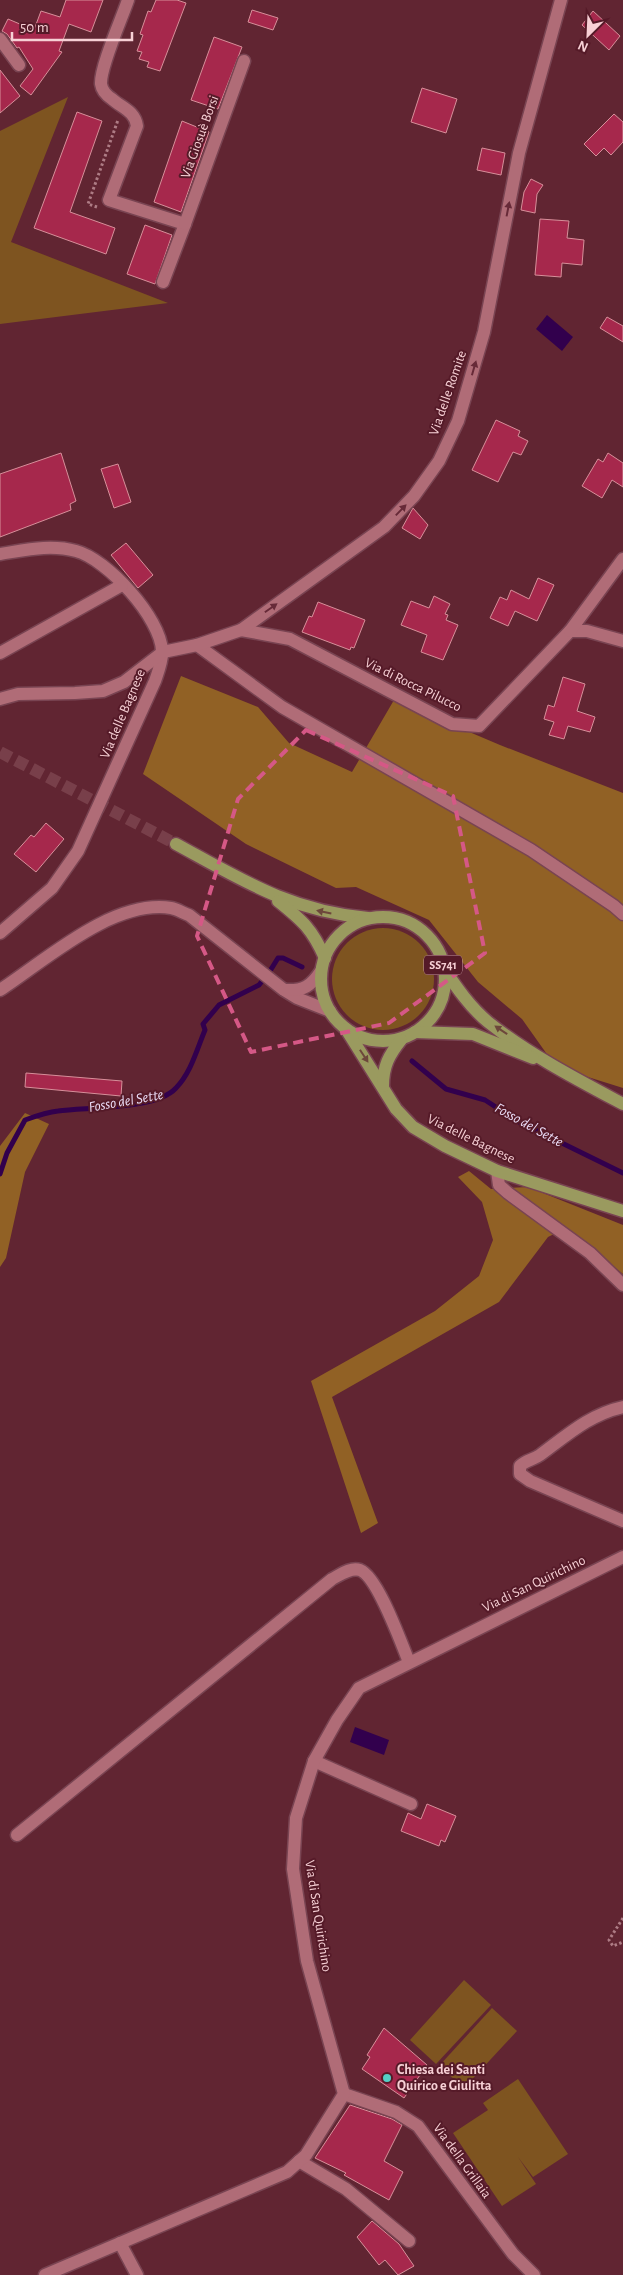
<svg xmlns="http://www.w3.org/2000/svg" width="623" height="2275" font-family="'Alegreya Sans',sans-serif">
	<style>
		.green { fill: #7e5420 }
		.forest { fill: #916125 }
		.water { fill: #32004d }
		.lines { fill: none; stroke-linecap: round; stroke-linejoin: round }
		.stream { stroke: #32004d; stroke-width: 5 }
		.building { fill: #a6284c; stroke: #d78f9a }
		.major-tunnel { stroke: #783f4a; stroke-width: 12; stroke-dasharray: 12 6; stroke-linecap: butt }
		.minor-casing { stroke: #794452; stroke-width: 15 }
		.major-casing { stroke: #794452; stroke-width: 15 }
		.path { stroke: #ae7c85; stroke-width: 3; stroke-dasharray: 2.5 2.5; stroke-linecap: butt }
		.minor { stroke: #b06c77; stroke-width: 12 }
		.major { stroke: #9a9a5f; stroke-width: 12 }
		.oneway { fill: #672a38 }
		.oneway2 { fill: #6d473b }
		.marked { fill: none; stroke: #d55886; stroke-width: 4; stroke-dasharray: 10 6; stroke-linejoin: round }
		.poi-dot { fill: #55cec6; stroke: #551a28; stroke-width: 2 }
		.labels { text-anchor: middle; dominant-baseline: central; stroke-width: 4; stroke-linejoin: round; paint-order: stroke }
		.shield { fill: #551a28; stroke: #c699a1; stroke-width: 1 }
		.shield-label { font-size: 12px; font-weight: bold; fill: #f7d0d5 }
		.street-label { font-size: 14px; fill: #f7d0d5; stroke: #551a28 }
		.poi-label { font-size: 14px; font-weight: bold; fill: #f7d0d5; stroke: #551a28; text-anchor: start }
		.water-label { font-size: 15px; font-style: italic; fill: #ecdef8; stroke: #551a28 }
	</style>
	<rect width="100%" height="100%" fill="#612532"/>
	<g class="green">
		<path d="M68,97L11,242L168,303L0,324V131Z"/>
		<circle cx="383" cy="979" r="51"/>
		<path d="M464,1980L491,2005L436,2064L410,2040Z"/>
		<path d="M492,2008L517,2031L464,2088L439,2066Z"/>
		<path d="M518,2079L568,2154L533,2177L518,2157L536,2184L502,2206L453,2133L488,2110L483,2103Z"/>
	</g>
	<g class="forest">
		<path d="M181,676L258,707L289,743L352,772L394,700L500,745L623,793V1088L556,1067L522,1019L478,982L429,920L356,887L336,888L246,844L143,774Z"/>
		<path d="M25,1113L49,1124L25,1172L6,1258L0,1267V1146Z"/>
		<path d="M469,1171L491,1189L528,1187L623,1225V1274L566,1228L548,1237L499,1302L332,1397L378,1523L361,1533L311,1381L435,1311L479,1276L493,1240L482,1202L458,1177Z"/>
	</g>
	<g class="water">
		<path d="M547,315L573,337L562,351L536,329Z"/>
		<path d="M355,1727L389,1740L384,1755L350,1742Z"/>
	</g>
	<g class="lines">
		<g class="stream">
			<path d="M412,1061L446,1089L485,1100L519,1122L623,1173"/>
			<path d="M0,1174L7,1153L25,1120C36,1116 47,1112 58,1111C88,1107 156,1110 176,1088C191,1073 197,1049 205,1030L203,1024L219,1005L259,985L270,971L278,958H283L302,967"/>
		</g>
	</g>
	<g class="building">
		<path d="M66,0H103L91,32L69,24L59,51L62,52L31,95L20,86L33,69L19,47L17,48L7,34L2,31L8,19L34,30L41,11L60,17Z"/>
		<path d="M156,0H177L186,3L160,71L147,67L149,62L139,59L142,52L137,51L143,35L140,34L148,11L151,12Z"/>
		<path d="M252,10L278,18L273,30L248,22Z"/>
		<path d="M593,11L620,36L609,50L582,25Z"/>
		<path d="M214,37L242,47L218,109L191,100Z"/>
		<path d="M0,70L20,96L0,113Z"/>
		<path d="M422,88L457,99L446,133L411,122Z"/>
		<path d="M77,112L102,121L70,212L115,228L106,254L34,228Z"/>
		<path d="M614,114L623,122V142L611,155L604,148L596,156L584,144Z"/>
		<path d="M182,121L209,132L181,212L154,202Z"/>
		<path d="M482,148L505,153L501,175L477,170Z"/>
		<path d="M531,179L543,185L537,194L535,213L521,210L524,192Z"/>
		<path d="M540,219L569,221L567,238L584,240L582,265L562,263L561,277L535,275Z"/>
		<path d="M145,225L172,235L155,284L127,274Z"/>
		<path d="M607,317L623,326V342L600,328Z"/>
		<path d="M496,420L520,431L518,436L528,441L521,455L513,452L498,482L472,470Z"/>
		<path d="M61,453L76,501L70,504L71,510L0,537V474Z"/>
		<path d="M608,453L623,463V487L612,480L602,498L582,486L598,459L603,462Z"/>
		<path d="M118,464L131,502L114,508L101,469Z"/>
		<path d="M413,508L428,525L420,539L402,528Z"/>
		<path d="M126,543L153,575L138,588L111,555Z"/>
		<path d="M538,578L554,585L537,621L515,611L508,626L490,618L500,597L507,600L511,590L529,599Z"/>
		<path d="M434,596L450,604L445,614L448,615L446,620L458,625L443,660L421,652L427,635L401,625L411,601L429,608Z"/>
		<path d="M318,602L365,620L354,648L351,647L350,650L302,632L309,616L312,617Z"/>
		<path d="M563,677L585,684L577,711L595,717L590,732L568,726L564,739L549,735L554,722L544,719L548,705L554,707Z"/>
		<path d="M46,823L64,839L36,872L14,854L31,835L34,837Z"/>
		<path d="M26,1073L122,1081L121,1096L25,1087Z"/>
		<path d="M427,1804L456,1816L445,1842L441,1840L439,1846L401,1831L408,1813L421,1819Z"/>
		<path d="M384,2028L427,2065L404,2098L362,2069L370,2057L367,2055Z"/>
		<path d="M350,2105L392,2119L402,2125L384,2161L403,2172L389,2200L344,2175L346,2173L315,2158Z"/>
		<path d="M372,2221L399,2244L414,2266L398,2275L385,2260L379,2265L357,2237Z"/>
	</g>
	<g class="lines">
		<path class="major-tunnel" d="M0,752L176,844"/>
		<defs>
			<g id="minor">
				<path d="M128,0C122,18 100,67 101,84C102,91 106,95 112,99C122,108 135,111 137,126L109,200L185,224L163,282"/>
				<path d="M0,39L19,65"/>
				<path d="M185,224L244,61"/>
				<path d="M0,554C26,550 50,544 76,551C107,559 161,618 162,651C163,660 158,672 155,681L78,851L52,888L0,933"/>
				<path d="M241,630L290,639L452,724L479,726L570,631H587L623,641"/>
				<path d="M570,631L623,559"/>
				<path d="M197,645L282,707L531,850L614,906L623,914"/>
				<path d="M0,653L122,585"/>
				<path d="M0,699L18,694L75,693L103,691L124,682L163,652L197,645L241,630L384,527L414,496L439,461L458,421L484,332L519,153L561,0"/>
				<path d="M0,990C46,960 113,899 171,908C177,909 183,913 189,915L284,990L297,998L330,1011"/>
				<path d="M285,990C304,991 311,986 321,971"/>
				<path d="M497,1171L499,1185L508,1193L590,1253L623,1285"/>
				<path d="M623,1407C590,1414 566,1436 540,1455C533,1460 526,1460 520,1466V1474L530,1481L623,1521"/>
				<path d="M314,1761L411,1804"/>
				<path d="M17,1835L332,1579C340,1575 350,1567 360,1570C378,1577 401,1643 409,1662"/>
				<path d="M344,2094L396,2112L418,2126L513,2254L534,2275"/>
				<path d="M299,2161L346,2189L409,2241"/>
				<path d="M120,2243L137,2275"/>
				<path d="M45,2275L287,2172L306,2155L344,2094L307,1961L293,1869L296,1818L314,1761L337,1720L359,1688L623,1557"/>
			</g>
			<g id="major">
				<path d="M176,844C242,880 290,911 368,918"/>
				<path d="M278,901C303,921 312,929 325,958"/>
				<circle cx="383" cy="979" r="62"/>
				<path d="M444,969C457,988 470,1007 488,1022C528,1054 578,1080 623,1104"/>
				<path d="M346,1029L396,1109L413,1127L445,1146L497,1171L623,1211"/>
				<path d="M415,1032L473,1034L533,1058"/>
				<path d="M383,1086C383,1066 389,1055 401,1040"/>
			</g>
		</defs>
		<use href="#minor" class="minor-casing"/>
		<use href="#major" class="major-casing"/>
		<g class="path">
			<path d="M97,207L88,204L118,120"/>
			<path d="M623,1918L609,1940L613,1946L623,1942"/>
		</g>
		<use href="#minor" class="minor"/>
		<use href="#major" class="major"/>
	</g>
	<defs><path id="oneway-solid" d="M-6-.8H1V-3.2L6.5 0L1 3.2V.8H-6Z" transform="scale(1.25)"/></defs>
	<g class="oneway">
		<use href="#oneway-solid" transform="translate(508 209) rotate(-79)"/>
		<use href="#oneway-solid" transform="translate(474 368) rotate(-74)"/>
		<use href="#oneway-solid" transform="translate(401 510) rotate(-46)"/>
		<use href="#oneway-solid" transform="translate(271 608) rotate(-35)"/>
	</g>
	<g class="oneway2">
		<use href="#oneway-solid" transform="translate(324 912) rotate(-168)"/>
		<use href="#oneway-solid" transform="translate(501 1030) rotate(-146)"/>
		<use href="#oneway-solid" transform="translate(364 1056) rotate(57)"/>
	</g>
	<path class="marked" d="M306,730L453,796L485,953L389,1023L251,1052L197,936L238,799Z"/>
	<circle class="poi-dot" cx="387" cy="2078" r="5"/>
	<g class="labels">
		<rect class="shield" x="424" y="955.5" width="38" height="19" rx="4"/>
		<g class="shield-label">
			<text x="443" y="965">SS741</text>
		</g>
		<g class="street-label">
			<text transform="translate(200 137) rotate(-70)">Via Giosuè Borsi</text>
			<text transform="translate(448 393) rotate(-71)">Via delle Romite</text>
			<text transform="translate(413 685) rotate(26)">Via di Rocca Pilucco</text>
			<text transform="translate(123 714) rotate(-67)">Via delle Bagnese</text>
			<text transform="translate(471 1139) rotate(26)">Via delle Bagnese</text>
			<text transform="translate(534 1584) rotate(-26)">Via di San Quirichino</text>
			<text transform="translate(318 1916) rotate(81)">Via di San Quirichino</text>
			<text transform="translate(462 2161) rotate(54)">Via della Grillaia</text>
		</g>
		<g class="poi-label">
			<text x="397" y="2070">Chiesa dei Santi<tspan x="397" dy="16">Quirico e Giulitta</tspan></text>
		</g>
		<g class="water-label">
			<text transform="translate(126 1101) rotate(-10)">Fosso del Sette</text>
			<text transform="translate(529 1125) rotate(29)">Fosso del Sette</text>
		</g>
	</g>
	<g transform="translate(588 35) rotate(204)" stroke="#551a28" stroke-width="4" paint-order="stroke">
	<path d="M0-4L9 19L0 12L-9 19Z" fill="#f7d0d5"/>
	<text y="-8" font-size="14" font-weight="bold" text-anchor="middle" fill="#f7d0d5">N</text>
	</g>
	<path d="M12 32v8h120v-8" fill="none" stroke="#f7d0d5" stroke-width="2.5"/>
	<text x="20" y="32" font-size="15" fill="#f7d0d5" stroke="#551a28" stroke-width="4" paint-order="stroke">50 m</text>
</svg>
